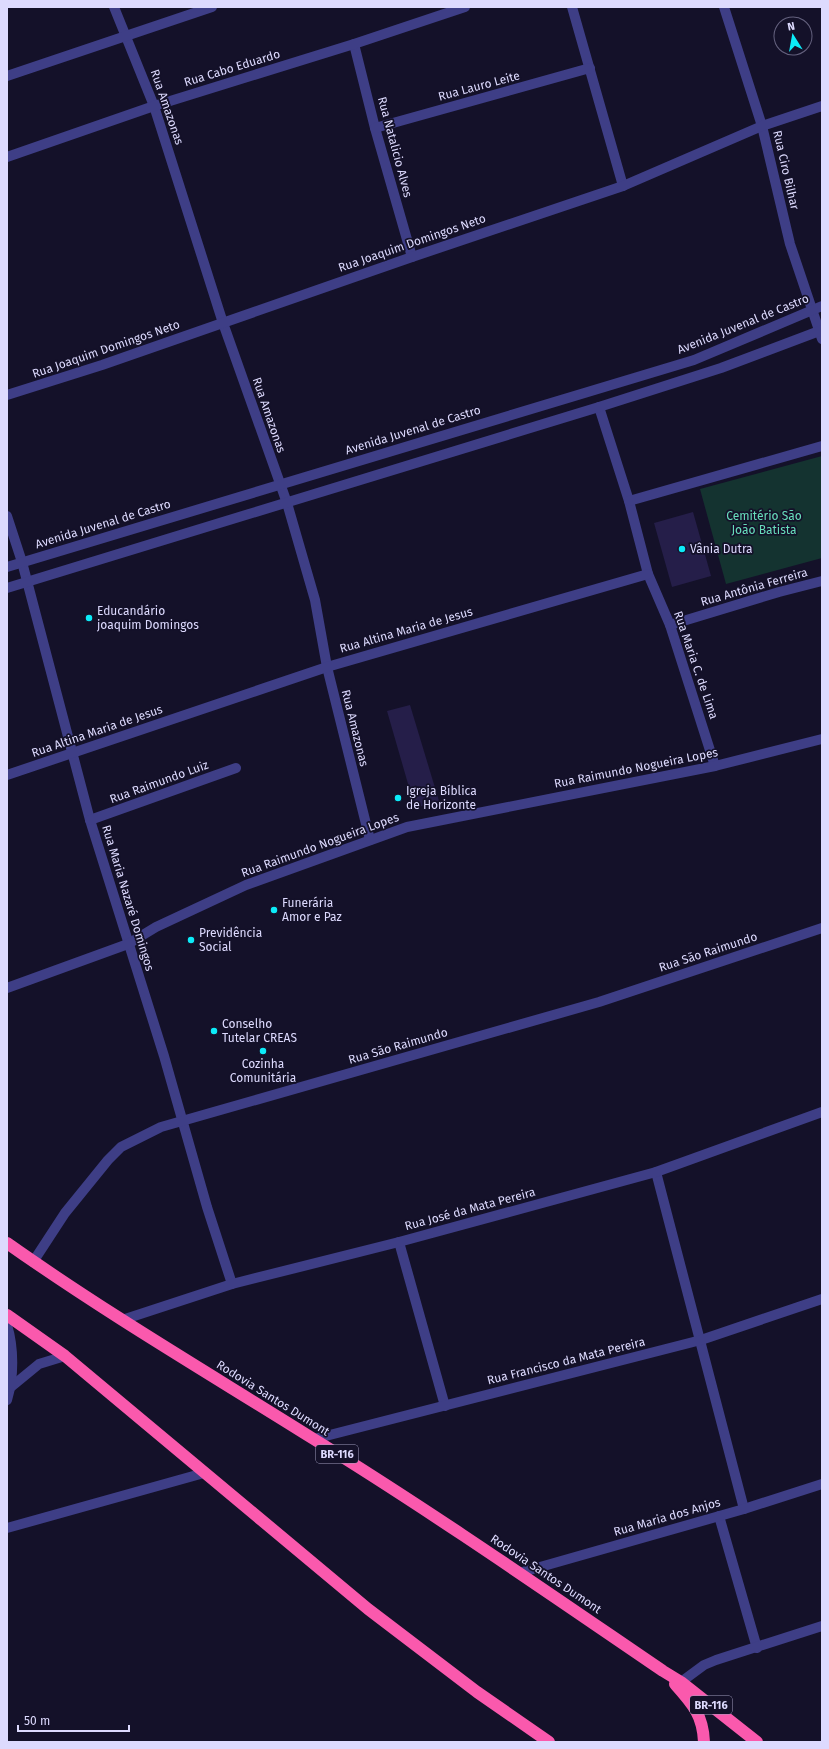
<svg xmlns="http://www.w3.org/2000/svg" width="829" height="1749" font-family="'Fira Sans',sans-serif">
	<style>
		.green { fill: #143330 }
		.building { fill: #251e49 }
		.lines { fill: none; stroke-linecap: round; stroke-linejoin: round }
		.minor { stroke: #3e3e86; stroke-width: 10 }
		.highway { stroke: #fa59ad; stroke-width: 12 }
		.poi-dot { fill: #0cebf8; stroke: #141129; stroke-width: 1.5 }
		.labels { text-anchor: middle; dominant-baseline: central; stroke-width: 3.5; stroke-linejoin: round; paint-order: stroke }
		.shield { fill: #141129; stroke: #a19ebe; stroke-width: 1 }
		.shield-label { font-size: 11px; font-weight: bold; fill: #dddafe }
		.street-label { font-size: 12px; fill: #dddafe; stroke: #141129 }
		.park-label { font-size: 12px; fill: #67ddbb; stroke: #141129 }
		.poi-label { font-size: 12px; fill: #dddafe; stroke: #141129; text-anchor: start }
	</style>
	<rect width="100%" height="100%" fill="#141129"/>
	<path class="green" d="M822,456V558L726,584L700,489Z"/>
	<g class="building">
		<path d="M693,512L711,576L672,587L654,523Z"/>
		<path d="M410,705L439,801L415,808L387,711Z"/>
	</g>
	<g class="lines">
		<g class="minor">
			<path d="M114,7L154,106L223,323L287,503L315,600L327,667L370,840"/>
			<path d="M572,7L623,186"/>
			<path d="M724,7L762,126L790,244L822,339"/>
			<path d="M354,44L375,128L412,257"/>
			<path d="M7,76L212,7"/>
			<path d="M375,128L590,68"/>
			<path d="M7,157L154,106L354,44L465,7"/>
			<path d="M7,395L102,365L412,257L623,186L762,126L822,106"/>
			<path d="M599,407L629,501L648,574L670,625L715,766"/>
			<path d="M629,501L822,446"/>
			<path d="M7,516L22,562L90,820L164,1056L207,1207L232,1284"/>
			<path d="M7,567L694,360L822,306"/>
			<path d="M7,588L599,407L721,368L822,330"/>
			<path d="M670,625L779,592L822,581"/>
			<path d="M7,775L327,667L648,574"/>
			<path d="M90,820L236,768"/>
			<path d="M7,988L128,944L156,927L246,885L407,827L715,766L822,739"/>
			<path d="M656,1172L744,1509"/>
			<path d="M399,1242L445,1406"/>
			<path d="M33,1262L65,1213L108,1160L121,1147L161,1127L599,1002L822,928"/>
			<path d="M122,1320L232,1284L399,1242L656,1172L822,1112"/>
			<path d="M7,1325C14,1348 14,1377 7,1400"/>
			<path d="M11,1387L39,1364L65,1356"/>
			<path d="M314,1439L701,1340L822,1299"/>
			<path d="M719,1516L757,1648"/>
			<path d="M7,1528L204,1473"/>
			<path d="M519,1573L744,1509L822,1484"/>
			<path d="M681,1682L704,1665L716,1660L822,1626"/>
		</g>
		<g class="highway">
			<path d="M7,1243C106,1313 210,1374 312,1438C432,1512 547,1592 663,1671L681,1682L757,1742"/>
			<path d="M7,1315L65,1356L368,1609L477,1692L549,1742"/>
			<path d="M675,1684C692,1703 703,1715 704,1742"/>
		</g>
	</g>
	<g class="poi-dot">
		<circle cx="682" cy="549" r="4"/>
		<circle cx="89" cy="618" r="4"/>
		<circle cx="398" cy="798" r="4"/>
		<circle cx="274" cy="910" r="4"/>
		<circle cx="191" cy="940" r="4"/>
		<circle cx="214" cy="1031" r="4"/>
		<circle cx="263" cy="1051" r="4"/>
	</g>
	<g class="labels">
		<g class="shield">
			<rect x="316" y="1445" width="42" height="18" rx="3"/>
			<rect x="690" y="1696" width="42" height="18" rx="3"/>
		</g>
		<g class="shield-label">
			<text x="337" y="1454">BR-116</text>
			<text x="711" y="1705">BR-116</text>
		</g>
		<g class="street-label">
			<text transform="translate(232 68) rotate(-17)">Rua Cabo Eduardo</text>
			<text transform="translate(479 86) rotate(-15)">Rua Lauro Leite</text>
			<text transform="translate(167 107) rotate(71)">Rua Amazonas</text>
			<text transform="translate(395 147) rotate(75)">Rua Natalicio Alves</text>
			<text transform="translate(786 170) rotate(77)">Rua Ciro Bilhar</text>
			<text transform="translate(412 243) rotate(-19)">Rua Joaquim Domingos Neto</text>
			<text transform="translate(743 324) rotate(-22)">Avenida Juvenal de Castro</text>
			<text transform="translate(106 349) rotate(-19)">Rua Joaquim Domingos Neto</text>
			<text transform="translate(269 415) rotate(71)">Rua Amazonas</text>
			<text transform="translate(413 430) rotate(-17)">Avenida Juvenal de Castro</text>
			<text transform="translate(103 524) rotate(-17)">Avenida Juvenal de Castro</text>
			<text transform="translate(754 587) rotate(-16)">Rua Antônia Ferreira</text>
			<text transform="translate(406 630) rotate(-16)">Rua Altina Maria de Jesus</text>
			<text transform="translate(696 665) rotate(71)">Rua Maria C. de Lima</text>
			<text transform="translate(355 728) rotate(76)">Rua Amazonas</text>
			<text transform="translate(97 731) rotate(-19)">Rua Altina Maria de Jesus</text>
			<text transform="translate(636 768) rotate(-11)">Rua Raimundo Nogueira Lopes</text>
			<text transform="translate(159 782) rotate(-20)">Rua Raimundo Luiz</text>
			<text transform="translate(320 845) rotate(-20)">Rua Raimundo Nogueira Lopes</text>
			<text transform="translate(128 898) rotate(73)">Rua Maria Nazaré Domingos</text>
			<text transform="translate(708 952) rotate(-18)">Rua São Raimundo</text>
			<text transform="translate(398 1046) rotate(-16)">Rua São Raimundo</text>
			<text transform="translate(470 1209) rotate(-15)">Rua José da Mata Pereira</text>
			<text transform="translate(566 1361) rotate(-14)">Rua Francisco da Mata Pereira</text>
			<text transform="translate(273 1398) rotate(32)">Rodovia Santos Dumont</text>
			<text transform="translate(667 1517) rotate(-16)">Rua Maria dos Anjos</text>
			<text transform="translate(546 1574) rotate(34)">Rodovia Santos Dumont</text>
		</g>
		<g class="park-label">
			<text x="764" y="516">Cemitério São<tspan x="764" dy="14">João Batista</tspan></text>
		</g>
		<g class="poi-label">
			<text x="690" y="549">Vânia Dutra</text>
			<text x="97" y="611">Educandário<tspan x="97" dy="14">joaquim Domingos</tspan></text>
			<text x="406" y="791">Igreja Bíblica<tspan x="406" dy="14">de Horizonte</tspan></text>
			<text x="282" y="903">Funerária<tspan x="282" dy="14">Amor e Paz</tspan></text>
			<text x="199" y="933">Previdência<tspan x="199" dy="14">Social</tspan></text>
			<text x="222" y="1024">Conselho<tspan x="222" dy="14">Tutelar CREAS</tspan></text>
			<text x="263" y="1064" text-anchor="middle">Cozinha<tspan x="263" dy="14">Comunitária</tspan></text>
		</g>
	</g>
	<rect width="829" height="1749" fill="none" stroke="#dddafe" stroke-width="16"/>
	<g transform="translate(793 36) rotate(349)"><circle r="19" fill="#141129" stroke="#64617e"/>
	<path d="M0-3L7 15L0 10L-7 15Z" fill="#0cebf8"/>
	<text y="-6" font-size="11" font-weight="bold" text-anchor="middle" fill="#dddafe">N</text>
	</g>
	<path d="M18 1725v6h111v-6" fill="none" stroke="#dddafe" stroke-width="2"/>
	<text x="24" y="1725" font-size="12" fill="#dddafe" stroke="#141129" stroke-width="3" paint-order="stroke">50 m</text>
</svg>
